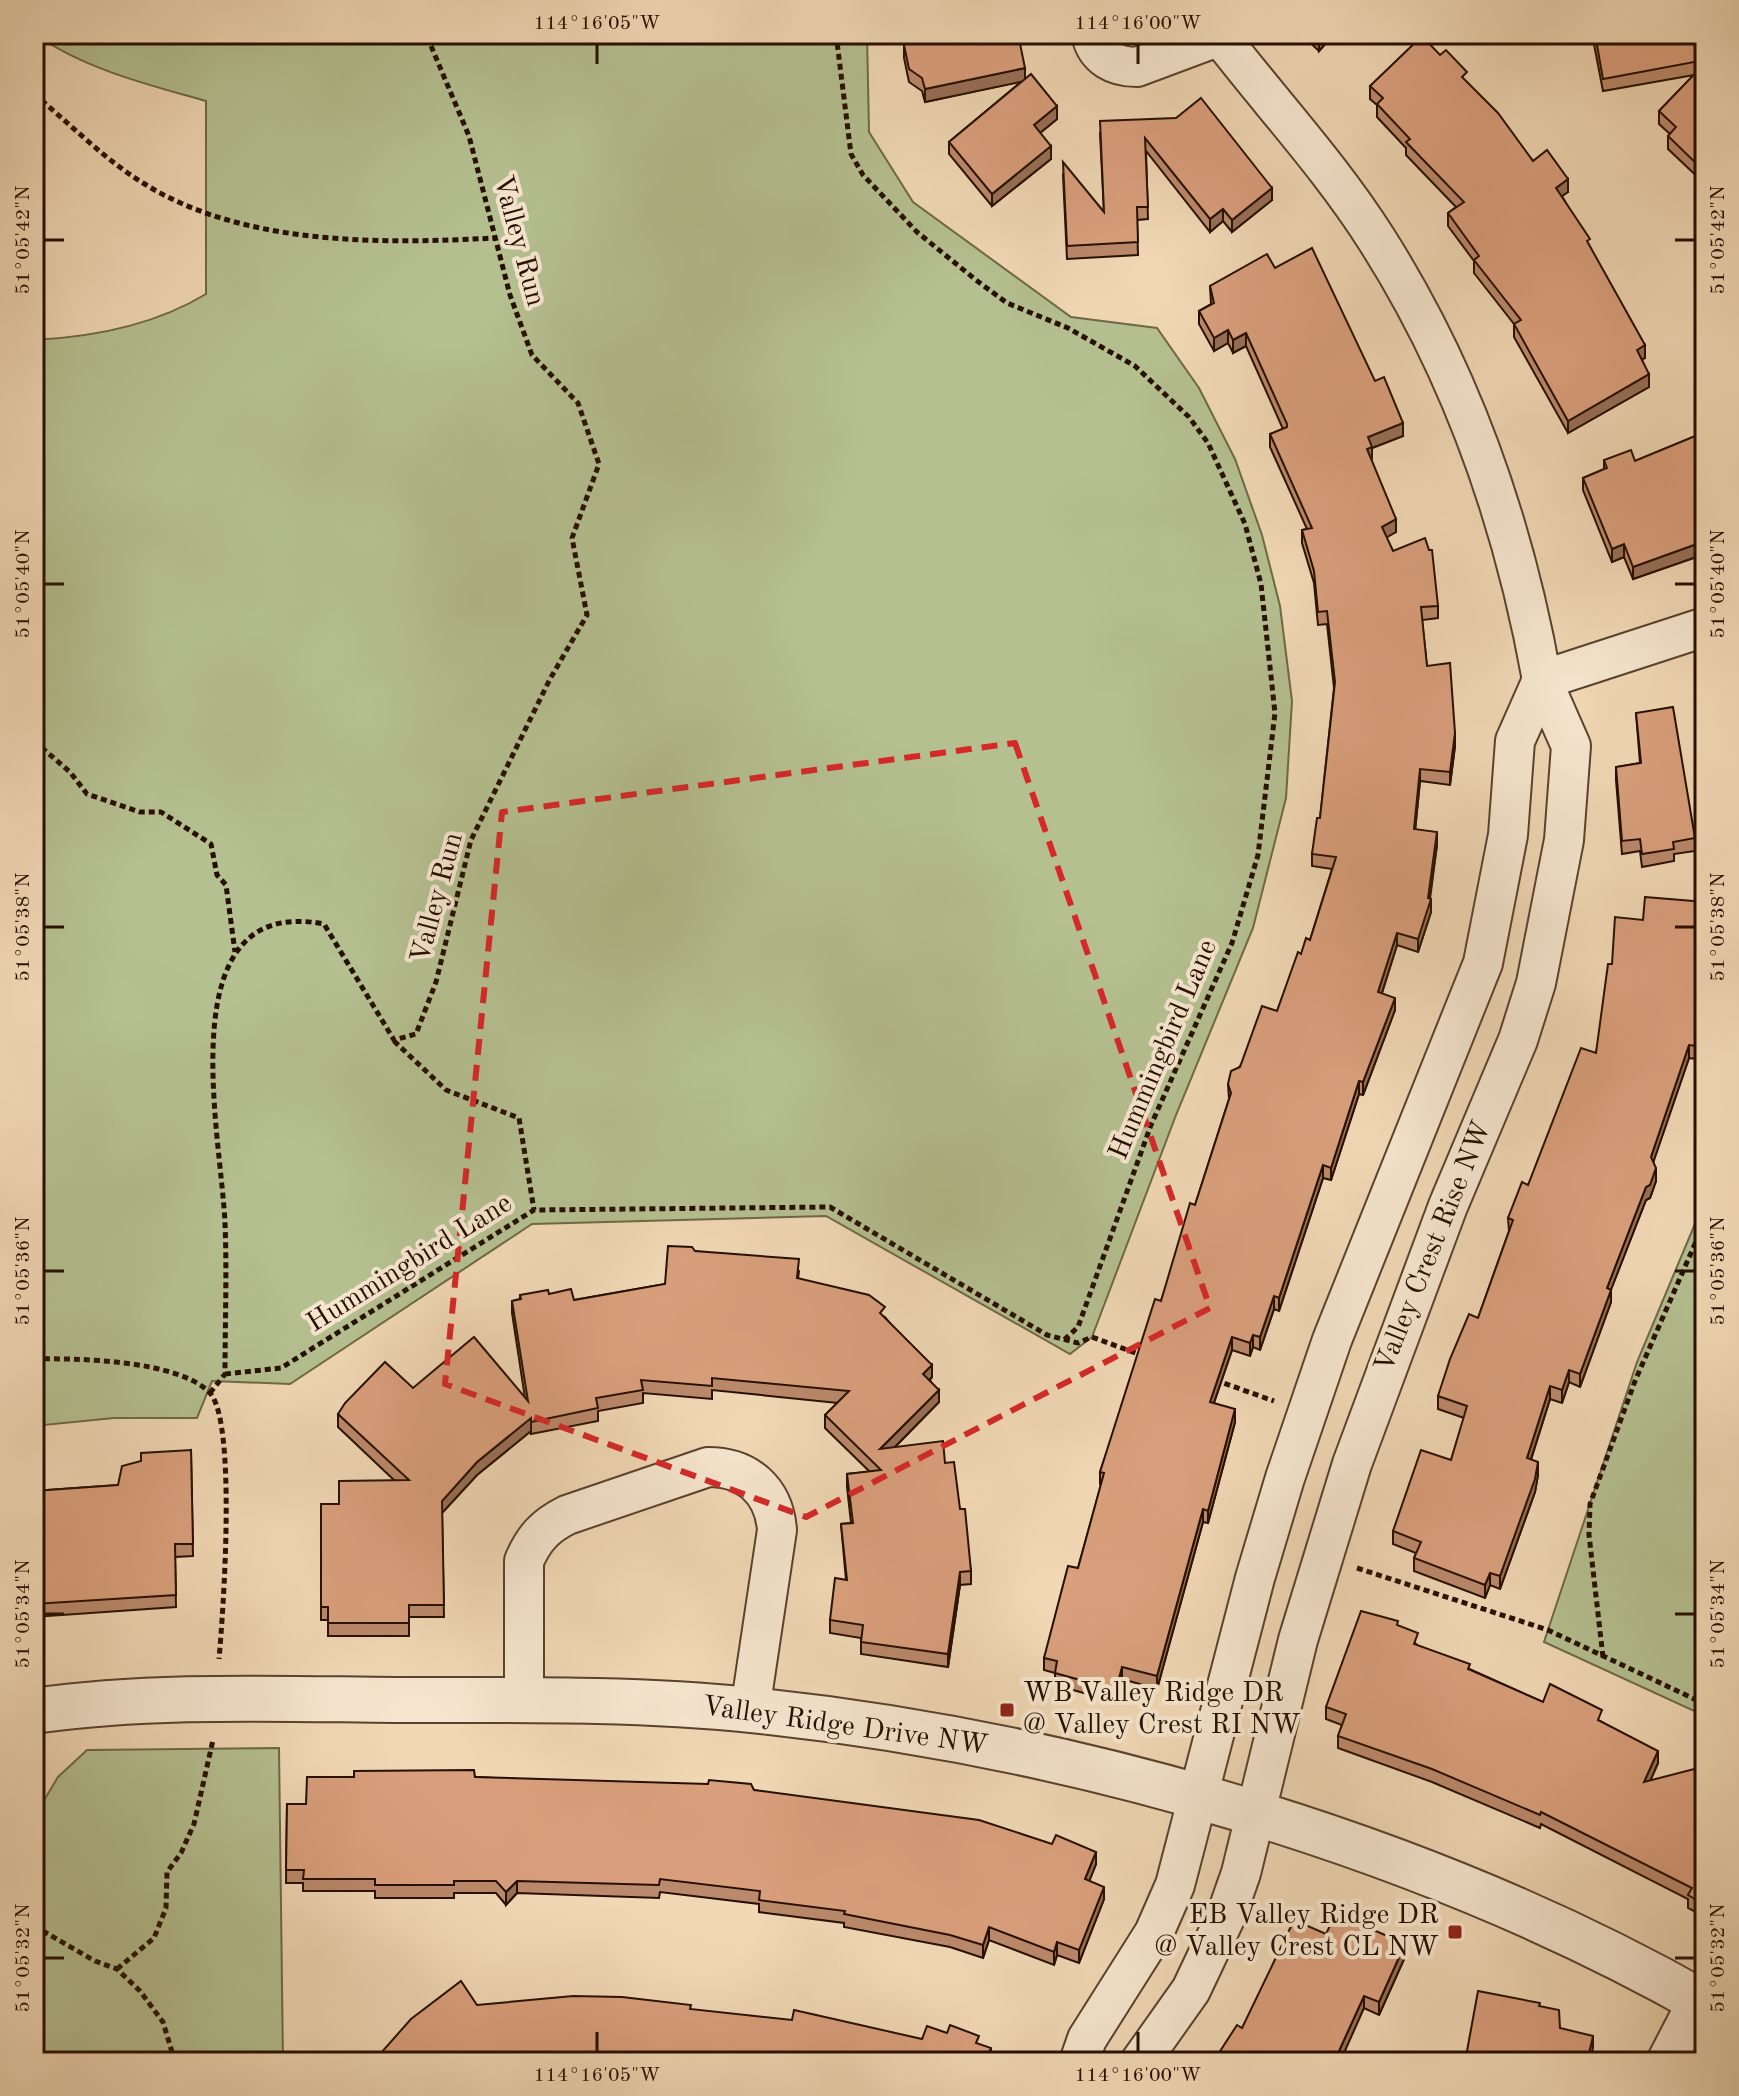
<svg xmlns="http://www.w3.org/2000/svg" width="1739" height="2096" font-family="'Old Standard TT',serif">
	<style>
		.green { fill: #b5c091; stroke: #6e6848; stroke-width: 2 }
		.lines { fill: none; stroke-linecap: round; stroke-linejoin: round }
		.minor-casing { stroke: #59412d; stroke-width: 42 }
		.tertiary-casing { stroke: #59412d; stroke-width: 48 }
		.path { stroke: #260f00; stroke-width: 5; stroke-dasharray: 6 4; stroke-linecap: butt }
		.minor { stroke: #f6e6cf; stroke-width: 38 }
		.tertiary { stroke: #f6e6cf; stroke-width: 44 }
		.wall { fill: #bb896b; stroke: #260f00; stroke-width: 2 }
		.shaded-wall { fill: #986f57; stroke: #260f00; stroke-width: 2 }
		.building { fill: #d99f7c; stroke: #260f00; stroke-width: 2 }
		.marked { fill: none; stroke: #d62828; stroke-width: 6; stroke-dasharray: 16 10; stroke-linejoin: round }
		.ticks { fill: none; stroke: #260f00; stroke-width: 3 }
		.poi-dot { fill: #8f2418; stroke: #f6e6cf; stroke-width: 3 }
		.labels { text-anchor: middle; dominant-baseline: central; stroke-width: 8; stroke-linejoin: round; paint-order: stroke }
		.street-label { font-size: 28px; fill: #260f00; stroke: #f6e6cf }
		.poi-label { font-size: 28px; fill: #260f00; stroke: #f6e6cf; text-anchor: start }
		.neatline { fill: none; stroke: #260f00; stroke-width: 3 }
		.ticks-label { font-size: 20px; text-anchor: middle; fill: #260f00 }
	</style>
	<rect width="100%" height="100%" fill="#f1d8b5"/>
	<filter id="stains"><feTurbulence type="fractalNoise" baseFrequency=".0025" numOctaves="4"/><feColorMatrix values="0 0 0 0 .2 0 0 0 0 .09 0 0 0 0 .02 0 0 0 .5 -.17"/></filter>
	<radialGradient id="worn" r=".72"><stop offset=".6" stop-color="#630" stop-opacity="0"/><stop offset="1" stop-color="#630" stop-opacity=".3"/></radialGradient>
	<g class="green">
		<path d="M35,34H867L869,132L913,202L1071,317L1157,328L1199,388L1235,459L1262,535L1280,606L1292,701L1286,798L1253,928L1176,1115L1092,1337L1070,1354L826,1216L532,1224L290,1384L212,1381L197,1418H114L34,1426V340C93,337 155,325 206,294V101C149,85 84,69 35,34Z"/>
		<path d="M1705,1200V1716L1544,1642L1637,1362Z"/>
		<path d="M279,1748L283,2062H34V1861L40,1807L58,1777L87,1750Z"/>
	</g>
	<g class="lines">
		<defs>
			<g id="minor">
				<path d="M1091,34C1096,58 1115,67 1137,67L1220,36"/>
				<path d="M1218,34C1271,103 1331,167 1377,240C1463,375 1514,524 1542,680L1705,627"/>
				<path d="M524,1700V1561C534,1538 545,1526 567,1515L708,1467C748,1467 774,1491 777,1530L750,1710"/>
				<path d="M1079,2062L1087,2039L1154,1933L1175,1885L1255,1578L1285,1478L1332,1340L1483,963L1508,835L1515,741L1542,680"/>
				<path d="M1140,2062L1191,1990L1226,1916L1241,1873L1298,1640L1352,1464L1448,1206L1518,1040L1536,983L1564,840L1571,746L1542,680"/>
				<path d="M1666,2062L1698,2000"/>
			</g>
			<path id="tertiary" d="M34,1711C153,1694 277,1699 397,1700C515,1700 634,1698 752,1710C1072,1743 1425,1845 1705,2004"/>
		</defs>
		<use href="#minor" class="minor-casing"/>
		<use href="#tertiary" class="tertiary-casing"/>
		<g class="path">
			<path d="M836,34L851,154L863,175L917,232L976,280L1007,303L1068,328L1135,366L1189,417L1208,443L1245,524L1261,584L1275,713L1258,855L1232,943L1151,1125L1078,1327L1064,1340"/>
			<path d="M34,94C69,123 104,159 143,183C243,246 382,244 495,238"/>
			<path d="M34,741L70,772L87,794L140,812H161L211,844L217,875L226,885L235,952"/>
			<path d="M394,1041L446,1090L519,1118L534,1210"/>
			<path d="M34,1359C77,1358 179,1360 210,1393C237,1423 223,1614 219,1659"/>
			<path d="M225,1374L281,1368L534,1210L830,1207L1047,1335L1078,1343L1092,1337L1141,1355"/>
			<path d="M1215,1380L1274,1401"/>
			<path d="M210,1393L225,1374C225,1324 227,1273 225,1223C221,1133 167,894 324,924L394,1040L416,1034L436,982L471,840L550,679L587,615L572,538L599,464L578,403L532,355L510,295L469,136L426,34"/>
			<path d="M1357,1568L1548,1630L1705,1704"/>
			<path d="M1603,1657L1589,1535L1590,1504L1635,1381L1705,1221"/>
			<path d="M34,1926L95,1961L117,1969L140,1991L163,2022L175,2062"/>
			<path d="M117,1969L154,1938L166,1908L167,1872L181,1853L194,1824L213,1740"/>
		</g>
		<use href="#minor" class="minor"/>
		<use href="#tertiary" class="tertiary"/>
	</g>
	<g class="wall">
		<path d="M909,34H1018L1025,79L1057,119L1040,133L1051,159L992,206L949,154V142L1022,81L925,102L922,91L909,82L904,58V45L910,38Z"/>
		<path d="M1301,34H1334L1319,51Z"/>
		<path d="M1592,34H1705V184L1668,149V136L1670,134L1659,124V111L1694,75L1603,91Z"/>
		<path d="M1467,82L1533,161L1568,192L1562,196L1590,247L1645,358L1642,359L1649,387L1568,433L1514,337V324L1474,273V261L1448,226V213L1456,207L1406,155V148L1377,117V105L1370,99V86Z"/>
		<path d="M1176,118L1272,200L1232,232L1223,221L1210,232L1146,151L1148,219L1137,220L1138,255L1067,259L1063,175L1104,212L1100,133Z"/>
		<path d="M1275,268L1375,381L1403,436L1372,448L1371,460L1396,532L1386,537L1393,551L1438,606V618L1422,620L1427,666L1455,746L1450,785L1420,781L1415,830L1437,845L1430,899L1431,912L1418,952L1397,945L1382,993L1395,1010L1363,1095L1359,1094L1331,1180L1323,1178L1279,1311L1274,1309L1260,1350L1253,1347L1250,1356L1232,1350L1214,1403L1235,1422L1208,1523L1203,1522L1157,1689L1122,1679L1116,1702L1055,1685V1673L1044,1670V1658L1078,1568L1101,1485L1100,1484V1472L1195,1205L1229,1099L1228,1084L1277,1011L1301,954L1310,940L1332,869L1312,866V854L1320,818L1334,688L1327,624L1318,625L1314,583L1302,543V530L1307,529L1270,447V434L1283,429L1246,346L1233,353L1228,343L1214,351L1199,324V311L1211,304L1210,286Z"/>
		<path d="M1705,432V554L1633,579L1624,557L1612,562L1583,490V478L1604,469V460L1635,461Z"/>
		<path d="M1636,713L1695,838V851L1674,854V861L1642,867L1640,851L1622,854L1616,780V767L1640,763Z"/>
		<path d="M1705,902V1060L1689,1058L1653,1162L1656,1181L1650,1198L1646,1200L1611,1289V1302L1580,1387L1569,1382L1562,1403L1550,1399L1531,1460L1538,1475L1535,1492L1500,1589L1490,1585L1485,1598L1414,1571V1558L1416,1553L1393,1544V1531L1451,1460L1464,1418L1438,1409V1396L1478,1318L1509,1231L1508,1218L1528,1185L1596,1053L1612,964L1643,920Z"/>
		<path d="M695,1251L799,1271L798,1279L885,1317L932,1377L930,1380L939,1402L895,1447L945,1463L960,1509L971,1571V1584L960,1585L948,1667L861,1654V1638L830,1633V1620L846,1580L841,1524L851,1523L847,1487V1474L870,1472L825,1428V1415L838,1403L712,1390V1399L643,1393V1403L598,1411V1421L531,1434V1431L477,1475L442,1513L444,1617H409V1636H328V1620H321V1504H339L395,1481L338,1427V1414L525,1398L512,1313V1301L520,1299V1295L549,1294L574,1300L665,1284Z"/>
		<path d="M191,1450L193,1556L175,1557L176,1607L34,1617V1491L118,1485Z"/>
		<path d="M1398,1626L1418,1646L1543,1702L1602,1722L1658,1763L1650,1781L1705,1771V1917L1688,1908V1899L1541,1824L1540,1828L1432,1782L1338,1748V1736L1342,1725L1326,1719V1707Z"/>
		<path d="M475,1777L754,1790L1096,1864L1089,1881L1104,1899L1079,1963L1057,1955L1054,1965L989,1940L983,1958L950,1947L844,1927V1923L759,1912V1904L660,1892L659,1898L517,1893L506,1905L496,1893H454V1898H375V1891H303V1883H286L287,1804H306Z"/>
		<path d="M1326,1934L1405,1957L1379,2015L1364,2008L1242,2028Z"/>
	</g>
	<g class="shaded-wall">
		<path d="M1323,34H1334L1319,51V38Z"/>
		<path d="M1025,68V81L925,102V89Z"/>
		<path d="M1057,106V119L1034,138V125Z"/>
		<path d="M1051,146V159L992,206V194Z"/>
		<path d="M1568,179V192L1556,200V188Z"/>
		<path d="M1272,188V200L1232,232V220Z"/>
		<path d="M1223,209V221L1210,232V219Z"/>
		<path d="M1228,330V343L1214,351V338Z"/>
		<path d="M1246,333V346L1233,353V340Z"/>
		<path d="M1645,345V358L1637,362V350Z"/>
		<path d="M1649,374V387L1568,433V421Z"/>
		<path d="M1403,423V436L1372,448V459L1367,462L1368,437Z"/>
		<path d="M1396,519V532L1382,540V527Z"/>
		<path d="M1705,541V554L1633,579V567Z"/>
		<path d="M1624,544V557L1612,562V549Z"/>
		<path d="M1455,733V746L1450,785V772Z"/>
		<path d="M1420,769V781L1414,842V829Z"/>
		<path d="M1437,832V845L1428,908L1431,899V912L1418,952V939L1428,898Z"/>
		<path d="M1397,933V945L1378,1005V992Z"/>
		<path d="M1395,998V1010L1363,1095V1082Z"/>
		<path d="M1689,1045V1058L1651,1169V1157Z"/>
		<path d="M1359,1081V1094L1331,1180V1168Z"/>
		<path d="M1323,1165V1178L1279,1311V1298Z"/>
		<path d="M1656,1168V1181L1650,1198L1646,1200L1607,1300V1288L1646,1187Z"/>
		<path d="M1611,1290V1302L1580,1387V1374Z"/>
		<path d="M1274,1296V1309L1260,1350V1337Z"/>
		<path d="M1253,1335V1347L1250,1356V1343Z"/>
		<path d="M1232,1337V1350L1210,1414V1402Z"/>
		<path d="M932,1365V1377L923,1387V1374Z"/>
		<path d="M1569,1370V1382L1562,1403V1390Z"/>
		<path d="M1550,1386V1399L1527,1471V1458Z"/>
		<path d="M939,1390V1402L880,1462V1449Z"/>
		<path d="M1235,1409V1422L1208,1523V1511Z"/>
		<path d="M531,1418V1431L477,1475L442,1513V1501L477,1462Z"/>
		<path d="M1538,1462V1475L1535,1492L1500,1589V1576Z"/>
		<path d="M1203,1509V1522L1157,1689V1676Z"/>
		<path d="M960,1572V1585L948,1667V1654Z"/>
		<path d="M1490,1573V1585L1485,1598V1585Z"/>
		<path d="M1122,1667V1679L1116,1702V1690Z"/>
		<path d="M1658,1751V1763L1644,1795V1782Z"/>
		<path d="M1096,1852V1864L1085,1892V1879Z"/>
		<path d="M517,1881V1893L506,1905V1892Z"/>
		<path d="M1104,1887V1899L1079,1963V1950Z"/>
		<path d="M989,1927V1940L983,1958V1945Z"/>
		<path d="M1057,1942V1955L1054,1965V1952Z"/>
		<path d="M1405,1944V1957L1379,2015V2002Z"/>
		<path d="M1364,1996V2008L1340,2062H1334Z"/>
		<path d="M1593,2036V2048L1590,2062H1587Z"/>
		<path d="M991,2048L990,2062H985Z"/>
	</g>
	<g class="building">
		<path d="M912,34H1018L1025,68L925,89L922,78L909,69L904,45Z"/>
		<path d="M1595,34H1705V60L1603,79Z"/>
		<path d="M1422,36L1440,55L1446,50L1467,72L1462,77L1498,113L1533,161L1547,150L1568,179L1556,188L1590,239L1587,241L1645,345L1637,350L1649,374L1568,421L1514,324L1521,320L1474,260L1479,256L1448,213L1464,202L1406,142L1410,139L1377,104L1383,98L1370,86Z"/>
		<path d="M1705,63V172L1668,136L1676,127L1659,111Z"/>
		<path d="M1031,74L1057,106L1034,125L1051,146L992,194L949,142Z"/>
		<path d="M1201,98L1272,188L1232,220L1223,209L1210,219L1145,138L1148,207H1137L1138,242L1067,246L1063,162L1104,212L1100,121L1176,118Z"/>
		<path d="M1312,248L1375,381L1384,377L1403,423L1368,437L1372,447L1367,449L1396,519L1382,527L1393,551L1425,538L1429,550H1432L1438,606L1421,607L1427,666L1450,663L1455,733L1450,772L1420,769L1414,829L1437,832L1428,898L1431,899L1418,939L1397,933L1378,992L1395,998L1363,1082L1359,1081L1331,1168L1323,1165L1279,1298L1274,1296L1260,1337L1253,1335L1250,1343L1232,1337L1210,1402L1235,1409L1208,1511L1203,1509L1157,1676L1122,1667L1116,1690L1055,1673L1057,1661L1044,1658L1068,1566L1078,1568L1104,1473L1100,1472L1155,1299L1161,1301L1190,1203L1195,1205L1231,1093L1228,1084L1231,1071L1240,1067L1262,1006L1277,1011L1298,952L1301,954L1306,938L1310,940L1336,857L1312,854L1317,818H1320L1335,682L1327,611L1318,612L1314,571L1302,530L1312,528L1270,434L1287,427V424L1246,333L1233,340L1228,330L1214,338L1199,311L1214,303L1210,286L1267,254L1275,268Z"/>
		<path d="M1705,432V541L1633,567L1624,544L1612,549L1583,478L1607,468L1604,460L1631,450L1635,461Z"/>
		<path d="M1673,707L1695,838L1673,842L1674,849L1642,854L1640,839L1622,841L1616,767L1641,763L1636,713Z"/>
		<path d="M1645,897L1705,902V1047L1689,1045L1651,1157L1656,1168L1650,1185L1646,1187L1607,1288L1611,1290L1580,1374L1569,1370L1562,1390L1550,1386L1527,1458L1538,1462L1535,1479L1500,1576L1490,1573L1485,1585L1414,1558L1421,1542L1393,1531L1421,1450L1451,1460L1467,1406L1438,1396L1450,1359L1469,1314L1478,1318L1513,1220L1508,1218L1522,1182L1528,1185L1581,1048L1596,1053L1608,964H1612L1615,917L1643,920Z"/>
		<path d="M668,1246L692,1247L695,1251L799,1259L797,1278L869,1295L885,1307L880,1313L932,1365L923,1374L939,1390L880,1449L943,1441L945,1463L954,1462L960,1509H965L971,1571L960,1572L948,1654L861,1642L863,1625L830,1620L835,1578L847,1580L841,1524L853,1523L847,1474L881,1470L825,1415L849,1391L712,1378V1386L641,1380L643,1390L596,1398L598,1408L531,1422V1418L477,1462L442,1501L444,1605H409V1623H328V1607H321V1504H339V1481L409,1480L338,1414L345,1403L385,1362L413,1388L474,1337L528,1401L512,1301L521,1299L520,1295L548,1290L549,1294L571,1289L574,1300L665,1284Z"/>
		<path d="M191,1450L193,1544H175L176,1595L34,1604V1491L118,1485L122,1466L141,1461V1453Z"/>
		<path d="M1361,1611L1398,1621L1397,1625L1418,1633L1414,1644L1470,1664L1468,1669L1543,1702L1550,1684L1602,1710L1598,1720L1658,1751L1644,1782L1698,1768L1705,1771V1905L1688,1895L1692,1888L1541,1812L1540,1815L1432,1769L1338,1736L1346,1714L1326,1707Z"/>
		<path d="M474,1770L475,1777L708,1784L709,1780L751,1784L754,1790L979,1820L1052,1844L1056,1835L1096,1852L1085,1879L1104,1887L1079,1950L1057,1942L1054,1952L989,1927L983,1945L950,1935L844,1914L845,1911L759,1900L760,1891L660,1879L659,1885L517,1881L506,1892L496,1881H454V1885H375V1879H303L304,1870H286L287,1804H306L307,1777H354V1771Z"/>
		<path d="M1336,1913L1405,1944L1379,2002L1364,1996L1334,2062H1213L1237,2025L1242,2028L1294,1920L1326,1934Z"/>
		<path d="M461,1981L477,2005L573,1996L622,1997L691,2005L690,2009L792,2020L794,2010L922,2039L927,2026L947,2033L950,2025L979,2036L976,2043L991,2048L985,2062H373L411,2019Z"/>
		<path d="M1478,1991L1540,2003L1539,2006L1559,2010L1560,2028L1593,2036L1587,2062H1465Z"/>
	</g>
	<path class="marked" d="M1015,743L1210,1308L806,1517L445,1384L502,812Z"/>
	<path class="ticks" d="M597,44V64M1138,44V64M44,240H64M1675,240H1695M44,584H64M1675,584H1695M44,927H64M1675,927H1695M44,1271H64M1675,1271H1695M44,1614H64M1675,1614H1695M44,1958H64M1675,1958H1695M597,2032V2052M1138,2032V2052"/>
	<g class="poi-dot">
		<rect x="999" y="1702" width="16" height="16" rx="4"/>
		<rect x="1447" y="1924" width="16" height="16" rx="4"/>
	</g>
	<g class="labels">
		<g class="street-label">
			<text transform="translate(518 241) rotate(75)">Valley Run</text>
			<text transform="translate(438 898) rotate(-75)">Valley Run</text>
			<text transform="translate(1164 1050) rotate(-67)">Hummingbird Lane</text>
			<text transform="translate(1434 1247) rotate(-68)">Valley Crest Rise NW</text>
			<text transform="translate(410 1264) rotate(-32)">Hummingbird Lane</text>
			<text transform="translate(845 1727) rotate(8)">Valley Ridge Drive NW</text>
		</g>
		<g class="poi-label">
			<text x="1023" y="1694">WB Valley Ridge DR<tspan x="1023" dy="32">@ Valley Crest RI NW</tspan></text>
			<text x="1439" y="1916" text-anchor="end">EB Valley Ridge DR<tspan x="1439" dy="32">@ Valley Crest CL NW</tspan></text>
		</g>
	</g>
	<rect width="1739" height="2096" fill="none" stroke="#f1d8b5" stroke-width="88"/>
	<rect x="44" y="44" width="1651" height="2008" class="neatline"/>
	<g class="ticks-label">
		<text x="597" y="29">114°16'05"W</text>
		<text x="1138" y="29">114°16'00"W</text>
		<text transform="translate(22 240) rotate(-90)" y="7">51°05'42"N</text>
		<text transform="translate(1717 240) rotate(-90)" y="7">51°05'42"N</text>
		<text transform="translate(22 584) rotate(-90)" y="7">51°05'40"N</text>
		<text transform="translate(1717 584) rotate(-90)" y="7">51°05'40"N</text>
		<text transform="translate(22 927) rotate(-90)" y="7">51°05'38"N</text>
		<text transform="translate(1717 927) rotate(-90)" y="7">51°05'38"N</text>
		<text transform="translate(22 1271) rotate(-90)" y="7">51°05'36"N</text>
		<text transform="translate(1717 1271) rotate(-90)" y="7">51°05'36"N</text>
		<text transform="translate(22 1614) rotate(-90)" y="7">51°05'34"N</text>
		<text transform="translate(1717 1614) rotate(-90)" y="7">51°05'34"N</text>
		<text transform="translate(22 1958) rotate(-90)" y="7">51°05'32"N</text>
		<text transform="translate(1717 1958) rotate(-90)" y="7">51°05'32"N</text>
		<text x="597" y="2081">114°16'05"W</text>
		<text x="1138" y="2081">114°16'00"W</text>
	</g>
	<rect width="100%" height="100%" filter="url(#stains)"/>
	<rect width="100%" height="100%" fill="url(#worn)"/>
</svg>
